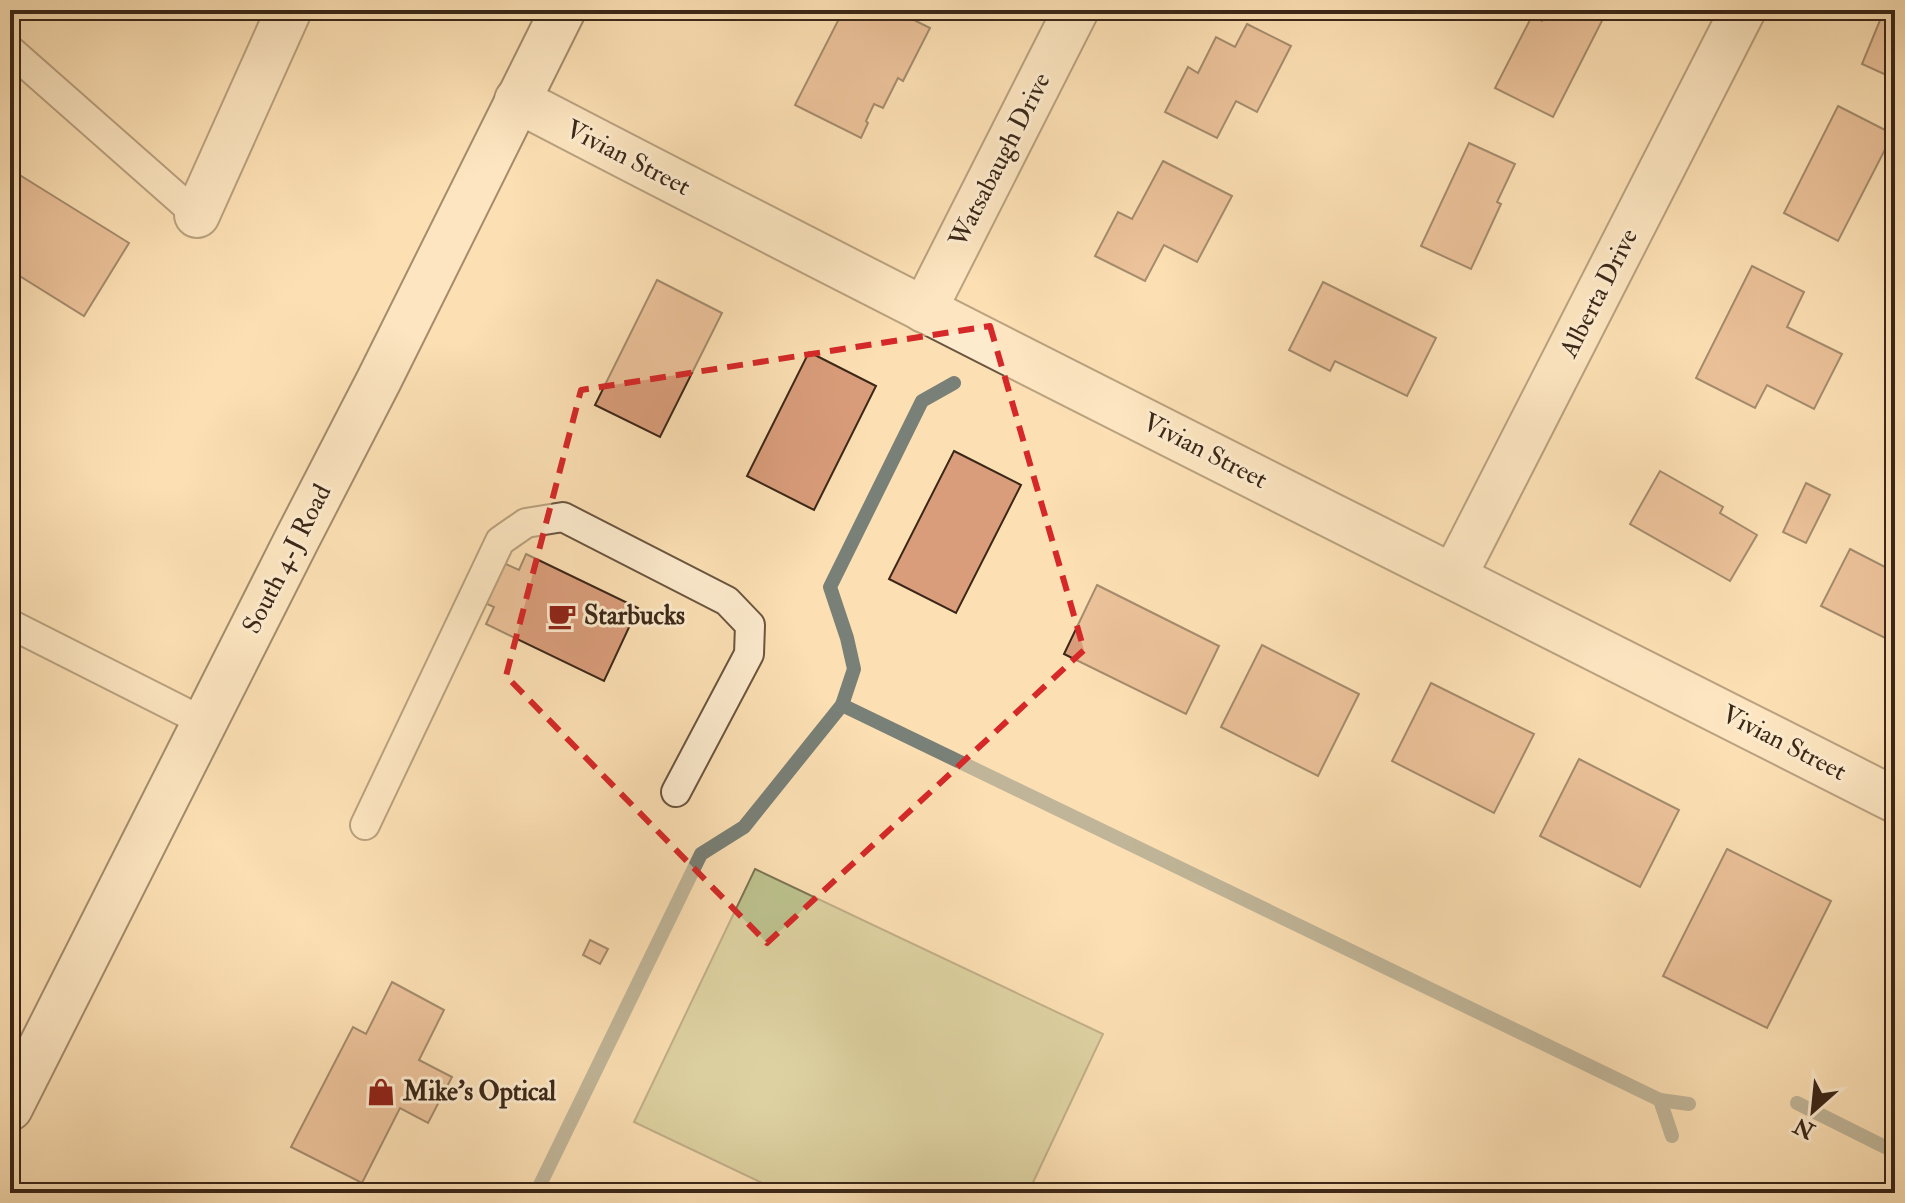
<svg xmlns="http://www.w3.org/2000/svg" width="1905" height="1203" font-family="'IM FELL Double Pica',serif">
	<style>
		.green { fill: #bdc38f; stroke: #7c7554; stroke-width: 2 }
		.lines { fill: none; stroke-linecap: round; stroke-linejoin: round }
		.stream { stroke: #798077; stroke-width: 14 }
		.building { fill: #da9d7b; stroke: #3b2718; stroke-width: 2 }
		.lane-casing { stroke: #6b553f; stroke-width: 32 }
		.street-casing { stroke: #6b553f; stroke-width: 48 }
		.secondary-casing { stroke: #3b2718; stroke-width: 48 }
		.lane { stroke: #fdebce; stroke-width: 28 }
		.street { stroke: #fdebce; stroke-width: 44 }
		.secondary { stroke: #fdebce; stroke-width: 44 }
		.marked { fill: none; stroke: #d62828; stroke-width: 6; stroke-dasharray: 16 10; stroke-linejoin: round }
		.labels { text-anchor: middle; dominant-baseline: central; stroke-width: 6; stroke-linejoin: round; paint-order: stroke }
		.street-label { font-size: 26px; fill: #3b2718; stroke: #fdebce }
		.poi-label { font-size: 26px; font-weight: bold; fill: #3b2718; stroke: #fdebce; text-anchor: start }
	</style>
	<rect width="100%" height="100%" fill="#fce0b4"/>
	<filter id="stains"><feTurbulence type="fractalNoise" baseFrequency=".0025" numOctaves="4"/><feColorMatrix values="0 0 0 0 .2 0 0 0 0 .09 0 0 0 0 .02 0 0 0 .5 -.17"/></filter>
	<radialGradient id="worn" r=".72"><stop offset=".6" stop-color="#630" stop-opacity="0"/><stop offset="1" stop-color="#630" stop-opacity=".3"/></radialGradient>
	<path class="green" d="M755,869L1103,1034L1028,1193H783L634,1122Z"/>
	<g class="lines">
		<g class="stream">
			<path d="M842,705L854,669L847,638L830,587L922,401L954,383"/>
			<path d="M1660,1100L1672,1136"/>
			<path d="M1797,1103L1895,1152"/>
			<path d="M536,1193L701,854L744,827L842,705L1660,1100L1689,1104"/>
		</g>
	</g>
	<g class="building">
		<path d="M837,10H894L930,28L903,81L898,78L883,108L874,104L866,121L868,123L861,138L795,105L842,13Z"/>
		<path d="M1548,10H1601L1606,13L1553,117L1495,88L1532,16L1542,21Z"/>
		<path d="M1864,10H1895V79L1862,64L1881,18Z"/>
		<path d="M1247,24L1291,46L1257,112L1236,101L1217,138L1165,112L1188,67L1198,73L1216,37L1235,47Z"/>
		<path d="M1838,106L1893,134L1838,241L1784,213Z"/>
		<path d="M1469,143L1515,164L1497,202L1501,204L1471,269L1421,246Z"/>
		<path d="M1163,161L1232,196L1197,262L1164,245L1145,281L1095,256L1118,212L1132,219Z"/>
		<path d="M10,169L129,243L84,316L10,270Z"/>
		<path d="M1752,266L1804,292L1787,327L1842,354L1814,409L1767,385L1755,408L1696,378Z"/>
		<path d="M657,280L722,313L660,437L595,405Z"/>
		<path d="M1323,282L1436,338L1407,396L1335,361L1330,371L1289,350Z"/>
		<path d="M809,352L876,386L814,510L747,476Z"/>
		<path d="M954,451L1021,485L956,613L889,579Z"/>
		<path d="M1660,471L1723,507L1720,513L1757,535L1730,581L1630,524Z"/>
		<path d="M1806,483L1830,495L1806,543L1783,532Z"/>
		<path d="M1850,549L1895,572V643L1821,606Z"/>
		<path d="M526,554L638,608L604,681L486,624L494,607L478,600L497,560L519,570Z"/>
		<path d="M1097,585L1219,646L1186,714L1064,654Z"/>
		<path d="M1262,645L1359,694L1318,776L1221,727Z"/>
		<path d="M1431,683L1534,734L1494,813L1392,761Z"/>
		<path d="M1579,759L1679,810L1640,887L1540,836Z"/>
		<path d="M1727,849L1831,901L1767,1028L1663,976Z"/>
		<path d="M590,940L608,949L600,964L583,955Z"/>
		<path d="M392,982L444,1010L419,1060L452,1077L428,1123L400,1108L362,1183L291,1147L353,1027L366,1034Z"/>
	</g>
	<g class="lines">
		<defs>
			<g id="lane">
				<path d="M10,50L197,215"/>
				<path d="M10,624L204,722"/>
				<path d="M365,825L500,541L526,523L563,517L727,601L750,625L749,654L676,792"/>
			</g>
			<g id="street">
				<path d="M517,100C974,338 1436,567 1895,800"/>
				<path d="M197,215L289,10"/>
				<path d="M924,310L1076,10"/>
				<path d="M1454,576L1743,10"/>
			</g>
			<path id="secondary" d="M10,1108L296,541L379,380L563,10"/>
		</defs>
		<use href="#lane" class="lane-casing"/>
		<use href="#street" class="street-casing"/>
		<use href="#secondary" class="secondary-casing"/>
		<use href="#lane" class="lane"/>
		<use href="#street" class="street"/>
		<use href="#secondary" class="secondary"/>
	</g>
	<path d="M0 0H1905V1203H0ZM990,326L1084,650L767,943L506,676L581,390Z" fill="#fce0b4" fill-opacity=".55" fill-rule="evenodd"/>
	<path class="marked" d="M990,326L1084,650L767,943L506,676L581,390Z"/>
	<defs>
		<symbol id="cafe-bare" viewBox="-9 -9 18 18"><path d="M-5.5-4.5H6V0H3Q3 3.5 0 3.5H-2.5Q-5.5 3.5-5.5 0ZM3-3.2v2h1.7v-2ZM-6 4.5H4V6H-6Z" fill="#8f2418" stroke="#fdebce" stroke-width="2.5" paint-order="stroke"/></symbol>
		<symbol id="shop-bare" viewBox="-9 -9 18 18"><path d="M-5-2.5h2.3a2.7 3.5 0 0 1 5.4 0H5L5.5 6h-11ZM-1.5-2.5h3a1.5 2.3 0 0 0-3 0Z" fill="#8f2418" stroke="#fdebce" stroke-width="2.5" paint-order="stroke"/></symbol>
	</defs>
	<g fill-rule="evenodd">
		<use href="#cafe-bare" x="542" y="596" width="40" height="40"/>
		<use href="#shop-bare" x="361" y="1072" width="40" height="40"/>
	</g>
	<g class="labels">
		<g class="street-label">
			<text transform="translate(628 158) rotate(27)">Vivian Street</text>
			<text transform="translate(1000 160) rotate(-63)">Watsabaugh Drive</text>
			<text transform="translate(1599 293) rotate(-63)">Alberta Drive</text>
			<text transform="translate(1205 451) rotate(27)">Vivian Street</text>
			<text transform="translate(287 559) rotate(-63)">South 4-J Road</text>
			<text transform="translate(1784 743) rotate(27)">Vivian Street</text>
		</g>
		<g class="poi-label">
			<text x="584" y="616">Starbucks</text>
			<text x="403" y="1092">Mike's Optical</text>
		</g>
	</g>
	<rect width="1905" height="1203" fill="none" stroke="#fce0b4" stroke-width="40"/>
	<rect x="12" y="12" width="1881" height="1179" fill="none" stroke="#3b2718" stroke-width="4"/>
	<rect x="20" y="20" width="1865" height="1163" fill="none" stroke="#3b2718" stroke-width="2"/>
	<g transform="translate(1813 1111) rotate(207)" stroke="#fdebce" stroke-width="6" paint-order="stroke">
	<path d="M0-6L14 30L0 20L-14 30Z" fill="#3b2718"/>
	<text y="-12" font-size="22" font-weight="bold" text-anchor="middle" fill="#3b2718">N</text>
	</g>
	<rect width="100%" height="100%" filter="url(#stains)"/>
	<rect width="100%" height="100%" fill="url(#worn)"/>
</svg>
